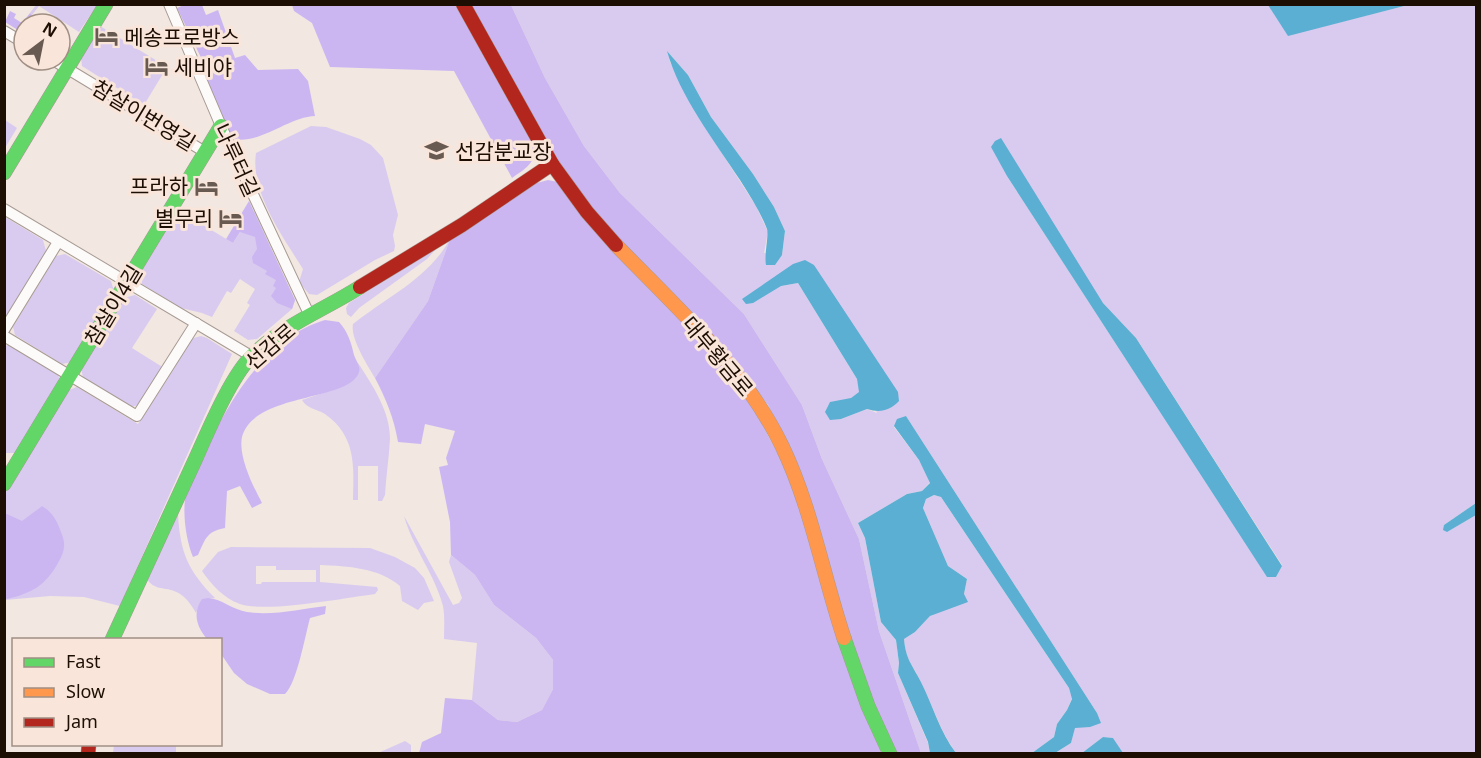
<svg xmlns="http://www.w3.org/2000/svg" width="1481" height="758" font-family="'Noto Sans','Noto Sans KR',sans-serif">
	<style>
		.green { fill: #d9cbef; fill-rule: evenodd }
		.forest { fill: #ccb6f2 }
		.water { fill: #5aafd3 }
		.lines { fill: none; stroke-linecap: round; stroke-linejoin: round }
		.street-casing { stroke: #a79b93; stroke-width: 12 }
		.fast-casing { stroke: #a79b93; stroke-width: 15 }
		.slow-casing { stroke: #a79b93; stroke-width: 15 }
		.jam-casing { stroke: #a79b93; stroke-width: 15 }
		.street { stroke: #fdfbfa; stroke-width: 10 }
		.fast { stroke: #63d668; stroke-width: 14 }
		.slow { stroke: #ff974d; stroke-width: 14 }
		.jam { stroke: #b3261e; stroke-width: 14 }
		.labels { text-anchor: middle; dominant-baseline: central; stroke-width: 6; stroke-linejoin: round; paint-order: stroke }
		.poi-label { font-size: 21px; fill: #1d0e04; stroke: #f9e5da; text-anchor: start }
		.street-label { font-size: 21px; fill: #1d0e04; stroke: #f9e5da }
	</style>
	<rect width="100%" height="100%" fill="#f2e7e1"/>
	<g class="green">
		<path d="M1268,4L1288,35L1408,5H1476V503L1444,525L1448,531L1476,515V753L1123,754L1113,738L1103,737L1082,753H1055L1071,743L1075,727H1090L1097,713L906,416L894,427L919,460L930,482L922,491L907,494L858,523L865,538L881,622L896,640L899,663L898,673L928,743L930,753H921L879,631L859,539L822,459L802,405L744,314L620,193L584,146L545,78L511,5ZM668,52L688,75L711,117L753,174L774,207L785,231L782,255L764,253L768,232L756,206L696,113L670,62ZM1007,176L1103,303L1136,338L1282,565L1276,577L1267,576ZM814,265L877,413L867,409L841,419L851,398L860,392L857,379L798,283L781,286Z"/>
		<path d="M36,5H97L79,32L39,6L32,15L30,13Z"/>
		<path d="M100,26L167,67L144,105L82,66L81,58Z"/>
		<path d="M5,120L17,128L5,148Z"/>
		<path d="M311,126L326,127L360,139L371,145L383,158L398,215L393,235L395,246L394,251L375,260L317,295L309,294L299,282L303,269C283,237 250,192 256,153Z"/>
		<path d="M178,210L233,243L254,211L295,300L292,309L257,339L248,340L234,331L250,305L247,303L255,289L240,279L231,293L227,291L212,317L202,313L181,308L142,284L141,272Z"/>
		<path d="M5,217L43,240L46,251L5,319Z"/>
		<path d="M450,239L428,301L375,378C368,366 350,338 353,324C387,297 429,278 450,239Z"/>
		<path d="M437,248L427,259L359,308L351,317L347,314L346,308L349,303Z"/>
		<path d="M65,254L111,281L114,291L72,362L62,364L15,335L13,327L56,256Z"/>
		<path d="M135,295L157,309L132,348L164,368L142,404L131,407L83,378L81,367L124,298Z"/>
		<path d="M201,336L207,338L232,354L120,606L84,597L50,596L5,600L4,598L7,599L42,506L22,522L5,513L4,495L48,420L69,390L77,387L138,424L172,372L190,339Z"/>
		<path d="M9,345L58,374L60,382L15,453H5L4,346Z"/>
		<path d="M358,363C373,386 390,411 390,439C389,458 386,476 385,495L382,501H378V466H358V500H353C354,465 356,436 325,414C317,409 307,409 302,400L329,391L359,371Z"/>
		<path d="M934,495L941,497L1069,688L1072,698L1067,710L1057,724L1054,737L1032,753H956C940,731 933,706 921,682C912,663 906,661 904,639L915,632L930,616L964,594L967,579L948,566L923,508L926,499Z"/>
		<path d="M178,514C180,552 188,571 215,598C205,598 199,603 196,613C191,604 184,594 174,591C163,587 154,590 147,579Z"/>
		<path d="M404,516L453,605L459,603L462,598L449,562L451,555L475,575L494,605L536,638L553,660V689L542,710L517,722L498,720L472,700L477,643L444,639C444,628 445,617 443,606C435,575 413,548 404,516Z"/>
		<path d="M231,547L370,548L395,557L415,568L424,578L434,601L424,603L418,610L402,601L400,586C379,568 348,566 320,565V582L377,587L378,590L375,594C345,598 266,613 240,604C223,598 212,585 202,571L218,552ZM256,566H276V570H316V582H262L261,584H256Z"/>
		<path d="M405,741L411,745V753H378Z"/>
		<path d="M114,745H176V753H113Z"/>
	</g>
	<g class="forest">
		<path d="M184,5H202L206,15L218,10L235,58L245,55L258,70L298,69L308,81L315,116C287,117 258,147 230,138L205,81L208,72L177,8Z"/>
		<path d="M292,5H456L535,143C537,162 527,168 512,178L454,71L330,67L312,23L294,11Z"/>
		<path d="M471,5H511L545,78L584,146L620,193L744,314L802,405L822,459L859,539L879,631L921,753H896L865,684L783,436L768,405L743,374L605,224L563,169Z"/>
		<path d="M10,11L16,14L14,18L22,23L30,13L32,15L27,24H24L21,32L5,22Z"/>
		<path d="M548,180L558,182L732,377L752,405L788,473L883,753H419L422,742L441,733L445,698L472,700L498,720L517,722L542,710L553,689V660L536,638L494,605L475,575L451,555L450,522L439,467L448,465L446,458L455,431L425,424L421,444L398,442C394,418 386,399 375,378L428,301L450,239L537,183Z"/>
		<path d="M249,201L295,300L292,309L277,303L271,296L276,288L273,286L276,280L265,274L267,271L253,263L252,257L257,249L255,237L240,232L233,243L226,239Z"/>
		<path d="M325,320L339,322C348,332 351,342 354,355C356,361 361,366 359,372C350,402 254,392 242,437C238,456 253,486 262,503L252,508L240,486L227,491L225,528C206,532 206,538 198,555L193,557C186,540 182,513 186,494C188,481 197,468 203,456C228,403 264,338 325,320Z"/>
		<path d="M42,506C52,512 57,520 61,532C66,544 65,551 58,563C45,586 32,593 7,599L4,598L5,513L22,521Z"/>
		<path d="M208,598C222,599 233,610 247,612C272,616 301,609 326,606L325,614L310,618C305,636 297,683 285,694H270L247,684L234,673L221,654L220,640L207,639C197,627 192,613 202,599Z"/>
	</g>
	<g class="water">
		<path d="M1268,5H1408L1288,36Z"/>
		<path d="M667,51L688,75L711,117L753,174L774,207L785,231L782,255L775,265H766C764,255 769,235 767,229C760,211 750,196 740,180C715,142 679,95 667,51Z"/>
		<path d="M1001,138L1103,303L1136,338L1282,566L1276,577H1267L1007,176L991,147L995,141Z"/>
		<path d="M805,260L814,265L898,392L899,401C889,411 880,413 867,409L841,419L830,420L825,412L830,402L851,398L859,392L857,379L798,283L781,286L753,303L746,304L742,299L793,264Z"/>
		<path d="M906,416L1097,713L1101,723L1090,727L1075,728L1071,743L1055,753H1032L1054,737L1057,724L1067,710L1072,699L1069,688L941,497L934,495L926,499L923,508L948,566L967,579L964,594L968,602L930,616L915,632L904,639C906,660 912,664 921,682C933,706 940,732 956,753H930L928,742L898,673L899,663L896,640L881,622L865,538L858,523L907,494L922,491L930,483L919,460L894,426L897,419Z"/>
		<path d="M1476,503V515L1447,532L1443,530L1444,525Z"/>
		<path d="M1103,737L1113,738L1123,753H1082Z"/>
	</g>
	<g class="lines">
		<defs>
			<g id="street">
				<path d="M169,4L221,126L309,314"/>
				<path d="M4,31L24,43"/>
				<path d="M53,60L205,152"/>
				<path d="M4,209L251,356"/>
				<path d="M4,330L58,242"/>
				<path d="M4,336L137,416L196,323"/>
			</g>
			<g id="fast">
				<path d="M4,173L106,4"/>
				<path d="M4,484L221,126"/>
				<path d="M844,638L868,706L890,754"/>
				<path d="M112,640C140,579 168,519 196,458C208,431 232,374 253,355C285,324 324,310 360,287"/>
			</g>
			<path id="slow" d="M616,245C676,307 744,367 782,446C811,506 823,575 844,638"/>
			<g id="jam">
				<path d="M463,4L552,164L587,212L616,245"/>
				<path d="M360,287L462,225L552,164"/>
				<path d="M88,754L89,744"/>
			</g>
		</defs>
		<use href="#street" class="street-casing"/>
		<use href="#fast" class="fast-casing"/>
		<use href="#slow" class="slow-casing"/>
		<use href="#jam" class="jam-casing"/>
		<use href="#street" class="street"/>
		<use href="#fast" class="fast"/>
		<use href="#slow" class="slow"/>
		<use href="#jam" class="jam"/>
	</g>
	<defs>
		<symbol id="hotel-bare" viewBox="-9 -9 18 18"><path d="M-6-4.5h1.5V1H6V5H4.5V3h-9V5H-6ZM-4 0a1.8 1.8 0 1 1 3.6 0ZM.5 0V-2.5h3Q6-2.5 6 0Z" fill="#685a51" stroke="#f9e5da" stroke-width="2.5" paint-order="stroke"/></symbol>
		<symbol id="school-bare" viewBox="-9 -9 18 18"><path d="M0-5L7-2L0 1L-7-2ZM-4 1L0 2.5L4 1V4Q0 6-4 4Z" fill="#685a51" stroke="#f9e5da" stroke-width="2.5" paint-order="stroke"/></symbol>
	</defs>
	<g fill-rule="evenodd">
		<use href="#hotel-bare" x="90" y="20" width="33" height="33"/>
		<use href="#hotel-bare" x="140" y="50" width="33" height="33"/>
		<use href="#school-bare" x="420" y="134" width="33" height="33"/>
		<use href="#hotel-bare" x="190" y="170" width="33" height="33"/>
		<use href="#hotel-bare" x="214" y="202" width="33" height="33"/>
	</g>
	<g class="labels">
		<g class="poi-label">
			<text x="124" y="37">메송프로방스</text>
			<text x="174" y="67">세비야</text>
			<text x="455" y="151">선감분교장</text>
			<text x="188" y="186" text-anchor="end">프라하</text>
			<text x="213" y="218" text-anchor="end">별무리</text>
		</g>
		<g class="street-label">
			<text transform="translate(144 115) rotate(31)">참살이번영길</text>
			<text transform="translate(237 160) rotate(65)">나루터길</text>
			<text transform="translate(113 305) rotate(-59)">참살이4길</text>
			<text transform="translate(270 346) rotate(-41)">선감로</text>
			<text transform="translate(718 356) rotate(50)">대부황금로</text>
		</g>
	</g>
	<rect width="1481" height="758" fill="none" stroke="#1d0e04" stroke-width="12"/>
	<rect x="12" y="638" width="210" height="108" fill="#f9e5da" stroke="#a18f84" stroke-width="1.5"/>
	<rect x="24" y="658" width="30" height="9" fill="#63d668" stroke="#a18f84" stroke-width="1.5"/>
	<text x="66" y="668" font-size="18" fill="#1d0e04">Fast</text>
	<rect x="24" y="688" width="30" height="9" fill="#ff974d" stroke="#a18f84" stroke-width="1.5"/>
	<text x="66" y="698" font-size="18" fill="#1d0e04">Slow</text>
	<rect x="24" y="718" width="30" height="9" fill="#b3261e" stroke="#a18f84" stroke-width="1.5"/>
	<text x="66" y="728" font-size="18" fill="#1d0e04">Jam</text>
	<g transform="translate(42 42) rotate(32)"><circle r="28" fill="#f9e5da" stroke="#a18f84" stroke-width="1.5"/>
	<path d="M0-4.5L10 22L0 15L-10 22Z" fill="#685a51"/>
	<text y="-9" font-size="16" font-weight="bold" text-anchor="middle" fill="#1d0e04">N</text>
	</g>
</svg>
